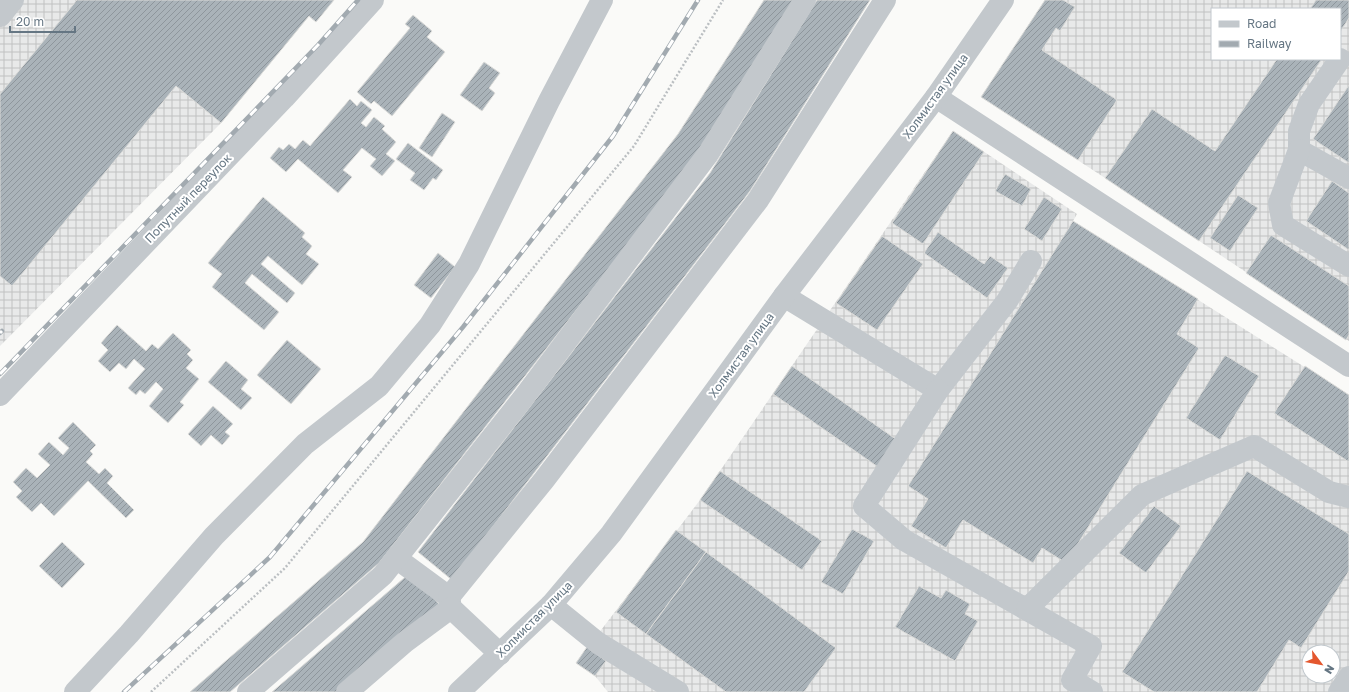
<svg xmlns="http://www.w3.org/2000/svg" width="1349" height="692" font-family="'Golos Text',sans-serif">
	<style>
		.industrial { fill: url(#industrial-grid); fill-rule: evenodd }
		.building { fill: url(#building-hatch); stroke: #dcdcda }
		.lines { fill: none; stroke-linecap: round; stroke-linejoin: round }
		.path { stroke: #bbbfc2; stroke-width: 2.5; stroke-dasharray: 2 2; stroke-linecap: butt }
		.minor { stroke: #c3c8cc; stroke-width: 22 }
		.rail-casing { stroke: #a2aab0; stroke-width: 4.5 }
		.rail { stroke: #fff; stroke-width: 3; stroke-dasharray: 9; stroke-linecap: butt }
		.labels { text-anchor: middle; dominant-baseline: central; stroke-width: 4; stroke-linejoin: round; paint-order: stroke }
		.street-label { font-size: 12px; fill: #657683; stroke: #fff }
	</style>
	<defs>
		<pattern id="industrial-grid" width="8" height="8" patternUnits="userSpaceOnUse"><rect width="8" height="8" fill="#e8e9e9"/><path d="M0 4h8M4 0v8" fill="none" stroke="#c0c1c2"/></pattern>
		<pattern id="building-hatch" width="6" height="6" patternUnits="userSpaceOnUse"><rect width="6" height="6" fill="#aab3b9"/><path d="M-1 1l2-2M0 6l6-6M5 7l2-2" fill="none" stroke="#8e969c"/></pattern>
	</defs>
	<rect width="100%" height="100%" fill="#fafaf8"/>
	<g class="industrial">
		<path d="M0,0H334L316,22L308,16L221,123L0,346Z"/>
		<path d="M1045,0H1349V341L1105,178L981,97ZM1212,9H1340V59H1212Z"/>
		<path d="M953,131L1077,214L1073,221L1349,395V692H608L595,676L576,663L700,500ZM1309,652H1333V676H1309Z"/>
	</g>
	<g class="building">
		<path d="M77,0H334L316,22L309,16L221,123L176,86L12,286L0,276V94Z"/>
		<path d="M764,0H798L702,149L379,563L230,692H190L363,542L678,134Z"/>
		<path d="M817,0H870L750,191L452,580L418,552L710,173Z"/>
		<path d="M1045,0H1063L1075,7L1060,31L1056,28L1042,50L1117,100L1078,160L981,97Z"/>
		<path d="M1316,0H1349V18L1340,32V9H1310Z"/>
		<path d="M413,15L432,31L427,37L445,52L392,116L374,101L371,104L357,92L410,28L405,24Z"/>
		<path d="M1277,59H1322L1199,241L1105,178L1152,109L1215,151Z"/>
		<path d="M484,62L500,73L489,88L495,93L482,111L460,95Z"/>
		<path d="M1349,85V163L1313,139Z"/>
		<path d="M350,99L357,106L361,101L372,110L361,123L366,127L374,117L385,126L382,129L396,142L386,154L395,161L382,176L370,166L376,159L362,148L343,170L352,177L338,193L298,159L286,172L270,158L279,147L283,150L289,144L295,149L303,140L310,146Z"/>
		<path d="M442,113L455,122L432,157L419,148Z"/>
		<path d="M953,131L984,152L923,244L892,223Z"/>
		<path d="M408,143L443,170L436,180L433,178L424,190L410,180L415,173L396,159Z"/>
		<path d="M1005,174L1031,189L1022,206L995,191Z"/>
		<path d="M1332,181L1349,193V250L1306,221Z"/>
		<path d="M1238,195L1258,208L1230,251L1210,238Z"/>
		<path d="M263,197L305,233L302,237L312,246L306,254L319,264L302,285L268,256L261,264L295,293L287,303L252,274L245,283L279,312L264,330L212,287L222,274L208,263Z"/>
		<path d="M1044,197L1062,209L1042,241L1024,229Z"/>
		<path d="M1073,221L1198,299L1177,334L1199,348L1066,563L1042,548L1033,563L963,520L946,548L911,526L928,499L908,486Z"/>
		<path d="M938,232L984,264L990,256L1008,268L987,298L924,253Z"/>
		<path d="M1271,235L1349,286V335L1346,340L1246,273Z"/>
		<path d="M882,236L923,264L877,330L836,303Z"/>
		<path d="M438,253L455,267L431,298L414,285Z"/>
		<path d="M117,325L146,351L152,344L158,349L173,333L191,350L187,354L193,360L186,368L199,379L180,402L184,405L168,423L149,406L163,389L156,382L145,394L140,390L136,395L128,388L145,369L134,359L126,369L119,363L110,372L98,361L108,350L101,343Z"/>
		<path d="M287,340L321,369L291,404L257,375Z"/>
		<path d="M1225,355L1259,376L1220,440L1186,418Z"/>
		<path d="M226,361L248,380L241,389L252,398L241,410L208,382Z"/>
		<path d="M792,366L897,440L878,467L773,394Z"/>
		<path d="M1305,366L1349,395V462L1274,413Z"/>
		<path d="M213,406L233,424L225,432L230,436L222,445L211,435L201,446L188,434Z"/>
		<path d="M73,422L96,445L90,451L93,454L86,462L99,474L105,468L113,476L107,483L134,510L126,518L88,481L54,516L41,503L32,512L16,497L22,491L13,482L26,468L37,478L50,465L38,454L49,442L63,455L69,448L58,438Z"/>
		<path d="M720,471L822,541L802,570L700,500Z"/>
		<path d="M1247,471L1349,534V571L1301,648L1289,640L1257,692H1154L1122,672Z"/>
		<path d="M1154,506L1181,526L1146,573L1119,553Z"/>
		<path d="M852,529L874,541L843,594L821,582Z"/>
		<path d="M676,530L706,552L646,634L616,612Z"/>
		<path d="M62,542L85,564L62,588L39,566Z"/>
		<path d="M706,552L836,648L804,692H726L646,634Z"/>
		<path d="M411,572L439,604L336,692H272Z"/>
		<path d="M919,586L941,598L946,590L970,604L965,614L978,621L955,661L895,627Z"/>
		<path d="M587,647L606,661L595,676L576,663Z"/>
	</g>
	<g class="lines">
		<path class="path" d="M151,692L285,568L634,146L723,0"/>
		<g class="minor">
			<path d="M0,16L13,0"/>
			<path d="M1340,59L1309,104L1299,131V150L1349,178"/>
			<path d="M936,97L1349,366"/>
			<path d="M1299,150L1279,203L1283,225L1349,266"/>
			<path d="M784,296L938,390L1007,301L1031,261"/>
			<path d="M938,390L864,506L904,540L1091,646L1072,680L1092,692"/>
			<path d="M0,395L284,98L373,0"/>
			<path d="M396,558L449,597L451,608L500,654"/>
			<path d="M449,597L544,480L758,200L885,0"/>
			<path d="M551,605L598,643L678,692"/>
			<path d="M1027,609L1142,495L1254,446L1329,492L1349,497"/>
			<path d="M75,692L129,634L214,536L305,444L379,386L430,325L469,264L549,101L602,0"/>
			<path d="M248,692L383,575L524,397L708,154L805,0"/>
			<path d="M347,692L405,642L451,608"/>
			<path d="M459,692L551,605L611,534L784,296L936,97L1003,0"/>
			<path d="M1339,692L1349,677"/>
		</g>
		<defs>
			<g id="rail">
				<path d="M0,333L2,331"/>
				<path d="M0,374L318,45L358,0"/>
				<path d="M124,692L270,557L463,327L613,136L698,0"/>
			</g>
		</defs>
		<use href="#rail" class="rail-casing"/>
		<use href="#rail" class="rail"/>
	</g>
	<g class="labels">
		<g class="street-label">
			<text transform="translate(935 96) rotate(-54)">Холмистая улица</text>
			<text transform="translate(188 198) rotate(-46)">Попутный переулок</text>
			<text transform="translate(741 355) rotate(-54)">Холмистая улица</text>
			<text transform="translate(534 619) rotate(-45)">Холмистая улица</text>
		</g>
	</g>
	<rect x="1211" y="8" width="130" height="52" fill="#ffffff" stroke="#c1c8cd"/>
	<rect x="1219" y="21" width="20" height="6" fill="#c3c8cc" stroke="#c1c8cd"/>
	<text x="1247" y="28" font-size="12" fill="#657683">Road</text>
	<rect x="1219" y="41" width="20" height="6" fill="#a2aab0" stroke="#c1c8cd"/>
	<text x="1247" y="48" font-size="12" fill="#657683">Railway</text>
	<g transform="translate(1321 664) rotate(122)"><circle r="19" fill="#ffffff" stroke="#c1c8cd"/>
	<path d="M0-3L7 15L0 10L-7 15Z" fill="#e4572e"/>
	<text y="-6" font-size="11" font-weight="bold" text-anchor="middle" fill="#657683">N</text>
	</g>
	<path d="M10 26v6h65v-6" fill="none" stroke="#657683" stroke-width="2"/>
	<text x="16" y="26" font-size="12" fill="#657683" stroke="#ffffff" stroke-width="3" paint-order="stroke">20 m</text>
</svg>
